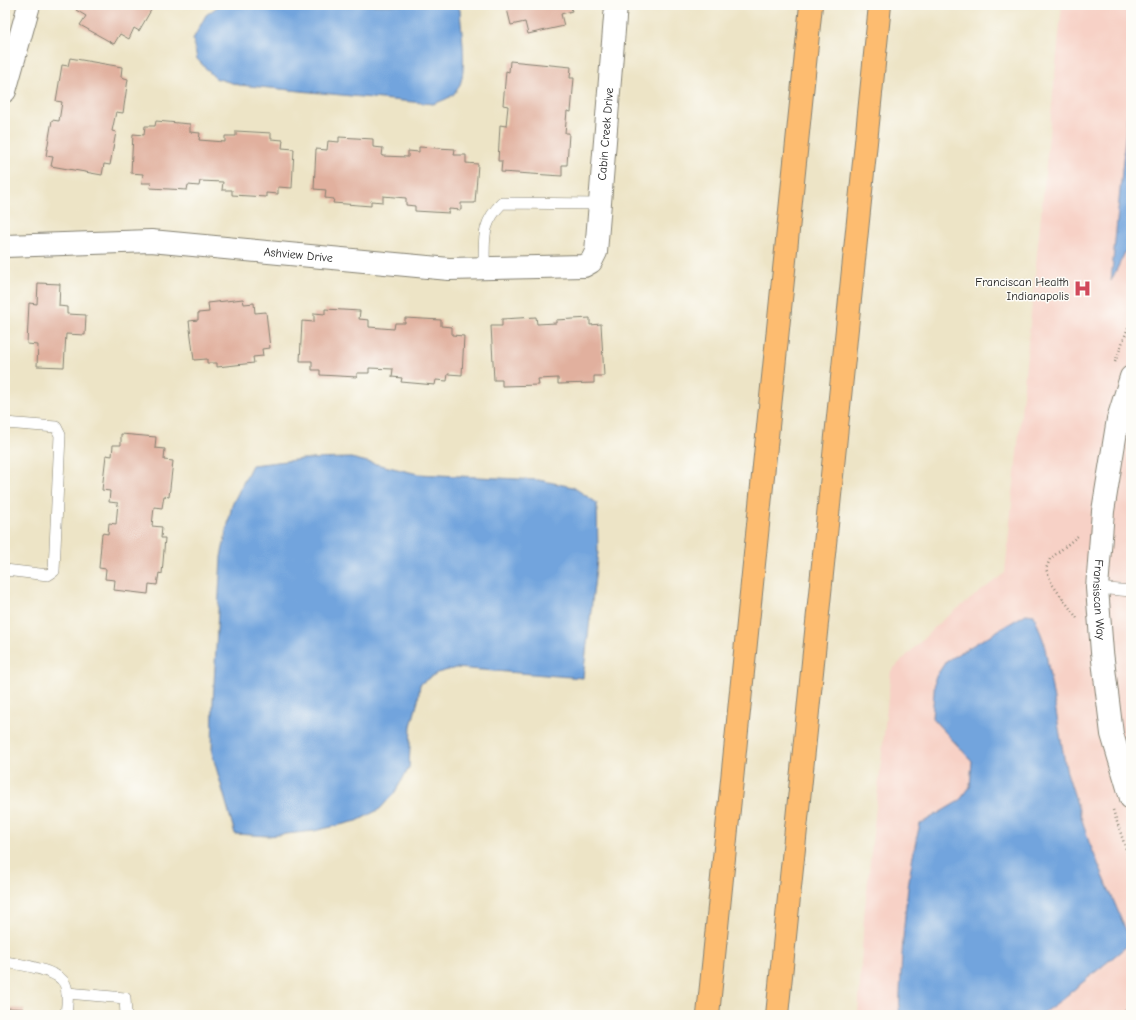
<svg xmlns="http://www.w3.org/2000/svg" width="1136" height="1020" font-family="'Comic Neue',sans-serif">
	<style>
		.built { fill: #f7d1c6 }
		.water { fill: #72a4dd; stroke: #47607c }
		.building { fill: #e1b09e }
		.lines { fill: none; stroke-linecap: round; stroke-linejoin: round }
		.service-casing { stroke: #848071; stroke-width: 12 }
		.minor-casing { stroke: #848071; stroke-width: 24 }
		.motorway-casing { stroke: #848071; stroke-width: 24 }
		.path { stroke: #848071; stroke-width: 2.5; stroke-dasharray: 1 3; stroke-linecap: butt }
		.service { stroke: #fff; stroke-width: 11 }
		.minor { stroke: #fff; stroke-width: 22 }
		.motorway { stroke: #fdbc6f; stroke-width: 22 }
		.labels { text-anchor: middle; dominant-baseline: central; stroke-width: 3; stroke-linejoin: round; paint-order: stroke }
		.street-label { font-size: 12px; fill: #1c1c1c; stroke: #fdfcf7 }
		.poi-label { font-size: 12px; fill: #1c1c1c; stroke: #fdfcf7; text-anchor: end }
	</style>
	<rect width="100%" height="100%" fill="#fdfcf7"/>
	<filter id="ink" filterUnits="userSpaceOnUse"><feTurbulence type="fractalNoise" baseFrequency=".025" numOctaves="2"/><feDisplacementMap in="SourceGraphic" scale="8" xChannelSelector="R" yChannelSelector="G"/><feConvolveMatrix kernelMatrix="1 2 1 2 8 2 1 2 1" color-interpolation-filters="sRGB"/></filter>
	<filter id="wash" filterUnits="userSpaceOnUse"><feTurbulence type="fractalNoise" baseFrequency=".012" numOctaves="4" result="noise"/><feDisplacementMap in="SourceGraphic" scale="16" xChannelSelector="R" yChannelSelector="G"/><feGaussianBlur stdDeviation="0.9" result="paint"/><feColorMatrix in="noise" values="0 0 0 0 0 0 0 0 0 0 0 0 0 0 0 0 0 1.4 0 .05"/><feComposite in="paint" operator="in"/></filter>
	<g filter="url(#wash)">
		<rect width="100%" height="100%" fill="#ede4c6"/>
		<path class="built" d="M1062,5H1131V1015H858L864,916L891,671L940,622L1005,573Z"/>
		<g class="water">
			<path d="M220,5H457L460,10C461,30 469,74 457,90C452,98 441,101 433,104L239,85L215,78L197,59L193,39L206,15Z"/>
			<path d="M1131,80V240L1111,281Z"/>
			<path d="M351,458L418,474L539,480L573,487L597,503L598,552L583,678L456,668L437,673L420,684L418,701L411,726L409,768L395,792L380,809L357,821L314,831L268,836L235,834L212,753L213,702L221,557L232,505L252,465L303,459Z"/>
			<path d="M1026,614L1034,615L1044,642L1066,769L1089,842L1128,935L1127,946L1060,1001L1040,1015H899C902,952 904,886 920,824L959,801L970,787L972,761L932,718L935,678L946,661Z"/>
		</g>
		<g id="blocks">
			<g class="building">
				<path d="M79,5H154L139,31L134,28L129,39L120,34L114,44L80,25L86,16L76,10Z"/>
				<path d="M506,5H570L572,11L561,14L564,26L528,34L525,22L511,25Z"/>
				<path d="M70,58L122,67L121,77L128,79L123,113L116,112L112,131L116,132L110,165L104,164L102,175L51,166L53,157L46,156L52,120L59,121L62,102L56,101L62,65L68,66Z"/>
				<path d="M510,61L571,67L570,78H574L571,112L567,111L565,133H569L567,165H562V176L501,172L502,161H498L500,125L506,126L508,106L503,105L506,71L509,72Z"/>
				<path d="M156,121L190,124V132L200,133L199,140L225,142V136H236V131L271,133V139L283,140L282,148L294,149L292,188L278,187V194L266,193V197L232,195V190H222L223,182L200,181L199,186L188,185L187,190L150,188L151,183H142L143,174L131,173L133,134L144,135L145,126H155Z"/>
				<path d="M339,137L373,139V147L383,148L382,156L408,157V151L419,152V147L455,149L454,155H466V163L478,164L475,203H461V210L449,209V213L415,211V206L406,205V198L383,196V202L371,201V206L333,203L334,199L325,198L326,190L314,189L316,149L327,150L328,141L339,142Z"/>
				<path d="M38,283L60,284L59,306L67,307V314L86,315L85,335L66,334L64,367L37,366L38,345L27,344L29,303L37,304Z"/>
				<path d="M243,299L244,304L254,303L255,313L266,312L270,348L262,349L263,356L253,357L254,363L217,367V363H207V359L194,360L189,321L198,320V313L209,312L208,303Z"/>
				<path d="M325,309L360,311L359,319L369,320V327L394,329L395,323H405V318L441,320V326L452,327V335L464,336L462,375L448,374L447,381L436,380L435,385L401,382L402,378L392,377L393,369L369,368V373H357V377L320,375V370H312V361H300L302,321L314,322V313L325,314Z"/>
				<path d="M536,317L537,324L556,323V320L590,318V325L601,324L604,376H594V383L558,384V378L538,379L539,385L502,386V380H494L491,326H502V319Z"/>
				<path d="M121,434L156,437L155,448L165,449L164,460L173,461L169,497L164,496L162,508L154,507L152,526L162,527L161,538H165L162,574L159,573L157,585L149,584L148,594L114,590L115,580L105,579L106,569L99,568L102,533L108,534L109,523L116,524L118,503L109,502L110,491L102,490L106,455L112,456L113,445H121Z"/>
				<path d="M5,1008L24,1009V1015H5Z"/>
			</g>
		</g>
	</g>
	<g filter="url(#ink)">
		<use href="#blocks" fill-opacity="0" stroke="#848071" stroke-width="1"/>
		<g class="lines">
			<defs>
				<g id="service">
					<path d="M484,269C485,240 480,225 502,203L600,204"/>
					<path d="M5,423L56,427L60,435L54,571L48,575L5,570"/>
					<path d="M1097,588L1131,591"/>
					<path d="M5,962C19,964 59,970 65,984C69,993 67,1005 66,1015"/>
					<path d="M67,993L125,998L126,1015"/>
					<path d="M1128,1015L1131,1013"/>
				</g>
				<g id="minor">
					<path d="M5,91L29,5"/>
					<path id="s1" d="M5,246L151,241L449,269L584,266L591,262L596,252L616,5"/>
					<path id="s2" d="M1131,377L1118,419L1103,511L1097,588L1102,652L1112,734L1131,798"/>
				</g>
				<g id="motorway">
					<path d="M708,1015L811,5"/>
					<path d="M777,1015L880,5"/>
				</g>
			</defs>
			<use href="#service" class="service-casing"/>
			<use href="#minor" class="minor-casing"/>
			<use href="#motorway" class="motorway-casing"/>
			<g class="path">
				<path d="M1115,362L1131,320"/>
				<path d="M1077,618L1052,584L1046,569L1050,559L1079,535"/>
				<path d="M1113,810L1131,864"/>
			</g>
			<use href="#service" class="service"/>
			<use href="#minor" class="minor"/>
			<use href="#motorway" class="motorway"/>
		</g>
	</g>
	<defs>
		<symbol id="hospital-bare" viewBox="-9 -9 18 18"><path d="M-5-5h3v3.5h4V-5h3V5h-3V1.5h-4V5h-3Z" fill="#d1495b" stroke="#fdfcf7" stroke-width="2.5" paint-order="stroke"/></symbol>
	</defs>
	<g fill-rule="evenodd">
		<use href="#hospital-bare" x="1070" y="276" width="25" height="25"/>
	</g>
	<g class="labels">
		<g class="street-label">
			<text stroke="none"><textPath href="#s1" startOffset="718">Cabin Creek Drive</textPath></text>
			<text stroke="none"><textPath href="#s1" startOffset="294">Ashview Drive</textPath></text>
			<text stroke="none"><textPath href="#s2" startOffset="226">Fransiscan Way</textPath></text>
		</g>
		<g class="poi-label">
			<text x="1069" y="282">Franciscan Health<tspan x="1069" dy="14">Indianapolis</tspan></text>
		</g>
	</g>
	<rect width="1136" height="1020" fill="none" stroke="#fdfcf7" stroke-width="20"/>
</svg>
